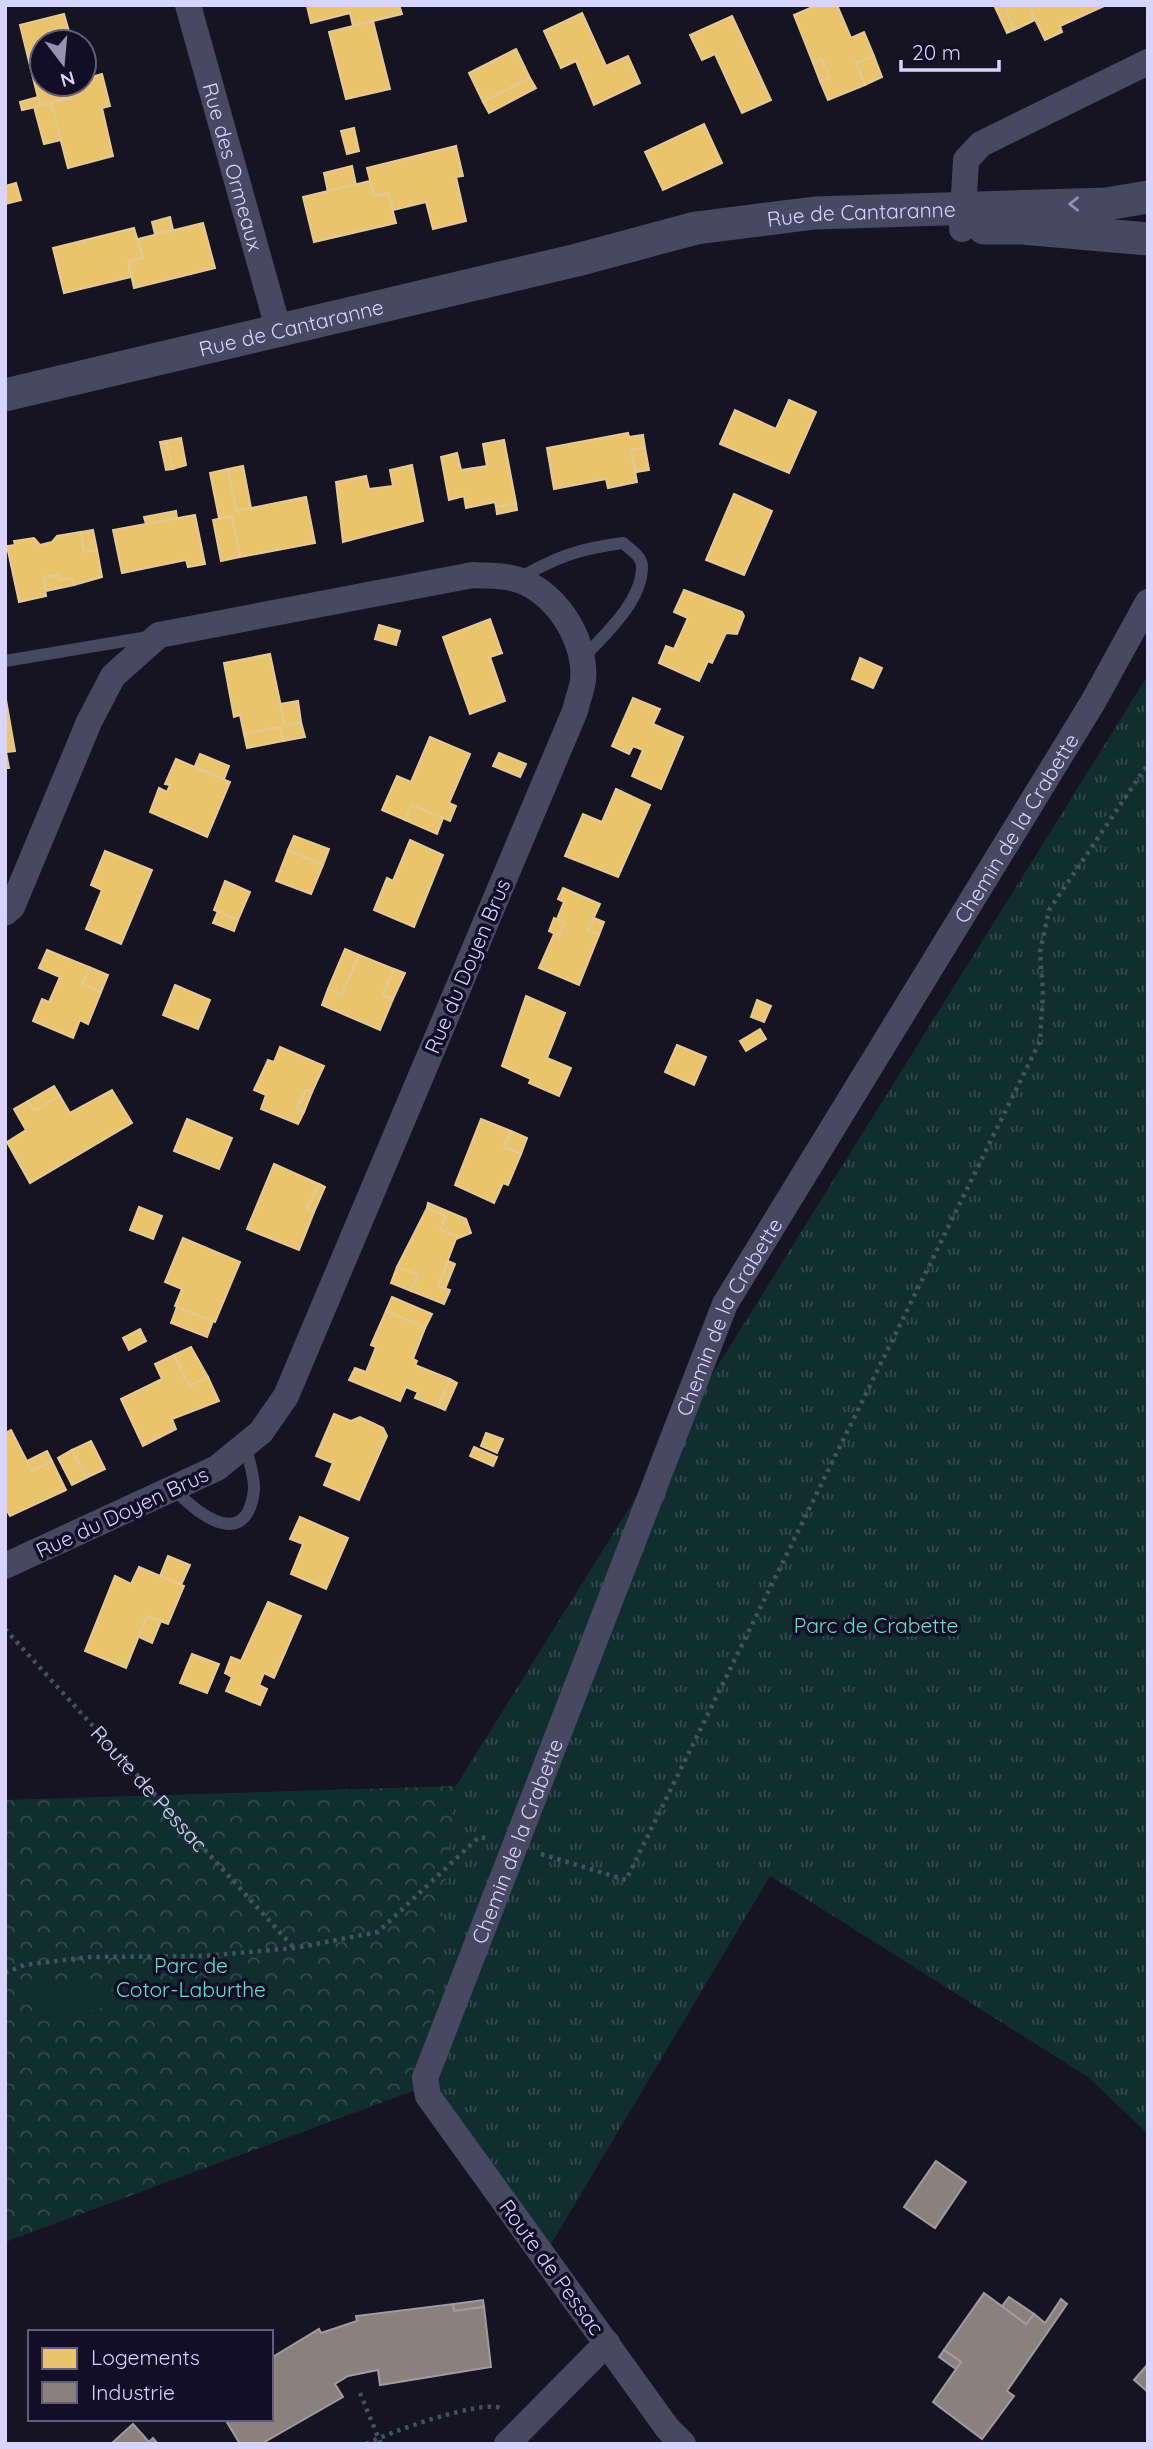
<svg xmlns="http://www.w3.org/2000/svg" width="1153" height="2449" font-family="Quicksand,sans-serif">
	<style>
		.forest { fill: url(#forest-crowns) }
		.park { fill: url(#park-tufts) }
		.pitch { fill: #112e2f }
		.homes { fill: #e9c46a; stroke: #e4c997; stroke-width: 2 }
		.industry { fill: #8a817c; stroke: #a29aa3; stroke-width: 2 }
		.lines { fill: none; stroke-linecap: round; stroke-linejoin: round }
		.path { stroke: #435161; stroke-width: 4.5; stroke-dasharray: 3.5 5; stroke-linecap: butt }
		.service { stroke: #494863; stroke-width: 12 }
		.minor { stroke: #494863; stroke-width: 26 }
		.tertiary { stroke: #494863; stroke-width: 33 }
		.oneway { stroke: #918eb1 }
		.labels { text-anchor: middle; dominant-baseline: central; stroke-width: 7; stroke-linejoin: round; paint-order: stroke }
		.street-label { font-size: 21px; fill: #d9d4ff; stroke: #120e28 }
		.park-label { font-size: 21px; fill: #57e8c4; stroke: #120e28 }
	</style>
	<defs>
		<pattern id="forest-crowns" width="20" height="18" patternUnits="userSpaceOnUse" patternTransform="scale(1.75)"><rect width="20" height="18" fill="#112e2f"/><path d="M2 6a3 3 0 1 1 6 0M12 15a3 3 0 1 1 6 0" fill="none" stroke="#334b4e"/></pattern>
		<pattern id="park-tufts" width="24" height="20" patternUnits="userSpaceOnUse" patternTransform="scale(1.75)"><rect width="24" height="20" fill="#112e2f"/><path d="M3 7l-1-3M5 7V3M7 7l1-3M15 17l-1-3M17 17v-4M19 17l1-3" fill="none" stroke="#334b4e"/></pattern>
	</defs>
	<rect width="100%" height="100%" fill="#161422"/>
	<path class="forest" d="M456,1786L424,2087L5,2242V1800Z"/>
	<path class="park" d="M1148,675V2134L1088,2077L770,1876L544,2256L424,2087L456,1786Z"/>
	<path class="pitch" d="M109,1978L114,2006L37,2019L33,1990Z"/>
	<g class="homes">
		<path d="M399,5L402,14L353,26L350,13L311,23L307,6Z"/>
		<path d="M817,5H837L851,38L864,32L874,56L856,63L865,85L828,100L820,81L829,78L822,59L813,63L794,15Z"/>
		<path d="M994,5H1004L1014,30L1007,33Z"/>
		<path d="M1004,5H1028L1035,20L1014,30Z"/>
		<path d="M1028,5H1104V6L1060,26L1062,32L1045,40Z"/>
		<path d="M582,13L606,66L628,56L640,83L594,105L576,61L561,68L544,31Z"/>
		<path d="M64,14L72,42H42V84H67L71,97L40,106L20,25Z"/>
		<path d="M732,16L771,100L742,113L715,54L702,60L690,35Z"/>
		<path d="M373,21L390,89L346,99L329,32Z"/>
		<path d="M516,49L530,78L483,102L469,73Z"/>
		<path d="M874,56L882,77L865,85L856,63Z"/>
		<path d="M822,59L829,78L820,81L813,63Z"/>
		<path d="M102,74L110,106L102,108L113,156L68,168L51,103L71,97L67,84H84V79Z"/>
		<path d="M530,78L536,88L489,113L483,102Z"/>
		<path d="M38,97L40,106L22,110L20,102Z"/>
		<path d="M51,103L61,140L44,144L34,107Z"/>
		<path d="M704,124L722,163L663,190L645,152Z"/>
		<path d="M354,128L359,151L347,154L341,131Z"/>
		<path d="M456,146L463,176L456,177L466,221L433,229L426,202L393,210L388,193L374,196L367,168Z"/>
		<path d="M352,166L356,185L328,192L324,173Z"/>
		<path d="M370,181L374,196L388,193L396,223L314,242L303,197Z"/>
		<path d="M16,183L21,200L5,204V186Z"/>
		<path d="M170,217L173,230L155,234L152,222Z"/>
		<path d="M203,223L215,268L134,288L128,261L143,258L138,239Z"/>
		<path d="M134,228L143,258L128,261L131,277L64,293L53,248Z"/>
		<path d="M789,400L816,412L789,473L720,444L735,410L776,429Z"/>
		<path d="M628,433L629,437L643,435L645,448L631,450L637,482L608,488L606,479L554,489L547,448Z"/>
		<path d="M181,438L186,465L173,469L166,441Z"/>
		<path d="M504,440L516,503L496,507L495,502L466,508L464,496L449,500L441,457L457,453L461,470L487,466L483,444Z"/>
		<path d="M166,441L173,469L166,470L160,442Z"/>
		<path d="M645,448L649,470L636,472L631,450Z"/>
		<path d="M412,465L423,521L343,542L336,482L366,476L369,489L393,486L390,470Z"/>
		<path d="M243,466L251,508L236,511L228,469Z"/>
		<path d="M228,469L236,511L306,497L315,543L240,557L232,516L219,518L210,473Z"/>
		<path d="M734,494L772,511L744,575L706,560Z"/>
		<path d="M516,503L517,510L497,514L496,507Z"/>
		<path d="M176,511L177,518L146,524L144,517Z"/>
		<path d="M195,515L205,564L188,567L186,560L122,573L113,530Z"/>
		<path d="M232,516L240,557L221,561L213,520Z"/>
		<path d="M93,530L97,550L84,552L81,532Z"/>
		<path d="M81,532L84,552L97,550L102,577L74,585L72,578L59,580L58,575L44,577L46,596L19,602L7,546L15,545L14,541L34,538L40,545L52,542L57,536Z"/>
		<path d="M58,575L59,580L72,578L74,585L46,591L44,577Z"/>
		<path d="M684,590L742,612L744,616L737,634L726,633L712,663L708,661L699,681L659,663L666,646L674,649L688,618L674,612Z"/>
		<path d="M490,619L502,653L490,657L505,701L470,714L443,637Z"/>
		<path d="M379,625L400,631L396,645L375,639Z"/>
		<path d="M270,654L285,726L301,722L305,737L283,741L280,727L244,734L240,715L234,717L224,663Z"/>
		<path d="M860,658L882,668L873,688L852,679Z"/>
		<path d="M633,698L660,709L653,724L683,737L661,789L632,776L643,750L633,746L629,754L612,746Z"/>
		<path d="M6,700L15,751L6,752L9,768H5Z"/>
		<path d="M298,701L301,722L285,726L280,704Z"/>
		<path d="M280,727L283,741L247,748L244,734Z"/>
		<path d="M430,737L470,754L449,803L456,806L450,821L412,805L405,820L382,810L397,776L411,782Z"/>
		<path d="M499,753L526,764L520,777L493,766Z"/>
		<path d="M200,754L229,766L224,779L195,766Z"/>
		<path d="M176,759L230,782L207,837L150,812L159,788L167,792L170,785L165,784Z"/>
		<path d="M616,789L650,805L618,877L565,856L583,814L602,822Z"/>
		<path d="M412,805L443,818L437,834L405,820Z"/>
		<path d="M294,836L329,849L323,865L288,850Z"/>
		<path d="M410,840L443,855L414,927L374,910L387,878L393,881Z"/>
		<path d="M288,850L323,865L311,894L276,881Z"/>
		<path d="M105,851L152,870L121,944L86,929L102,890L91,885Z"/>
		<path d="M225,881L250,892L238,920L214,910Z"/>
		<path d="M563,888L600,904L588,930L599,935L579,985L539,968L554,934L559,936L565,923L557,919L564,902L558,899Z"/>
		<path d="M218,911L238,920L234,931L213,923Z"/>
		<path d="M554,918L565,923L559,936L549,931Z"/>
		<path d="M594,918L604,922L599,935L588,930Z"/>
		<path d="M345,949L359,955L342,995L328,989Z"/>
		<path d="M47,950L89,967L82,984L101,992L88,1024L80,1020L73,1038L33,1021L42,999L49,1002L60,977L39,968Z"/>
		<path d="M359,955L394,969L383,995L393,999L380,1030L322,1005L328,989L342,995Z"/>
		<path d="M89,967L108,975L101,992L82,984Z"/>
		<path d="M394,969L405,973L393,999L383,995Z"/>
		<path d="M175,985L210,1000L198,1029L163,1015Z"/>
		<path d="M526,996L565,1013L547,1058L571,1068L559,1096L529,1083L531,1079L502,1066Z"/>
		<path d="M757,1000L771,1006L764,1022L751,1017Z"/>
		<path d="M760,1029L766,1039L746,1051L740,1041Z"/>
		<path d="M677,1045L706,1057L694,1085L665,1072Z"/>
		<path d="M280,1047L324,1066L312,1092L306,1090L297,1109L304,1112L298,1124L261,1109L266,1095L254,1090L268,1060L274,1062Z"/>
		<path d="M54,1086L60,1096L34,1111L28,1101Z"/>
		<path d="M112,1090L132,1123L30,1183L7,1142L26,1130L14,1109L28,1101L34,1111L60,1096L70,1113Z"/>
		<path d="M306,1090L312,1092L304,1112L297,1109Z"/>
		<path d="M187,1119L232,1138L219,1169L174,1151Z"/>
		<path d="M481,1119L511,1131L504,1147L521,1154L508,1185L503,1183L494,1203L455,1185Z"/>
		<path d="M511,1131L527,1138L521,1154L504,1147Z"/>
		<path d="M274,1164L319,1184L307,1209L314,1212L299,1250L247,1229Z"/>
		<path d="M319,1184L325,1187L314,1212L307,1209Z"/>
		<path d="M428,1203L466,1219L471,1233L456,1239L457,1236L440,1230L446,1216L427,1208Z"/>
		<path d="M139,1207L162,1216L153,1239L130,1230Z"/>
		<path d="M427,1208L446,1216L440,1230L457,1236L438,1286L450,1290L444,1304L411,1291L418,1275L397,1267Z"/>
		<path d="M183,1238L240,1262L215,1322L175,1306L182,1289L165,1282Z"/>
		<path d="M448,1261L455,1264L445,1289L438,1286Z"/>
		<path d="M397,1267L418,1275L411,1291L391,1283Z"/>
		<path d="M392,1297L432,1314L425,1328L386,1311Z"/>
		<path d="M177,1307L213,1321L207,1337L171,1323Z"/>
		<path d="M386,1311L425,1328L413,1359L417,1361L415,1365L450,1379L438,1407L415,1398L418,1392L406,1387L400,1401L349,1380L355,1368L366,1372L376,1347L371,1345Z"/>
		<path d="M140,1329L146,1341L129,1350L123,1338Z"/>
		<path d="M191,1347L208,1377L189,1386L174,1355Z"/>
		<path d="M174,1355L189,1386L208,1377L219,1401L172,1419L176,1429L143,1446L121,1399L162,1379L155,1364Z"/>
		<path d="M450,1379L457,1383L445,1410L438,1407Z"/>
		<path d="M334,1414L351,1421L360,1417L383,1428L387,1436L359,1500L324,1485L333,1463L316,1456Z"/>
		<path d="M11,1430L32,1471L52,1461L66,1490L10,1516L5,1507V1433Z"/>
		<path d="M486,1433L503,1439L497,1453L481,1446Z"/>
		<path d="M91,1441L105,1469L86,1478L72,1450Z"/>
		<path d="M474,1447L497,1457L493,1466L470,1456Z"/>
		<path d="M72,1450L86,1478L72,1485L58,1458Z"/>
		<path d="M47,1451L52,1461L32,1471L27,1461Z"/>
		<path d="M300,1517L348,1538L326,1589L291,1574L303,1544L290,1539Z"/>
		<path d="M168,1556L190,1565L181,1585L160,1576Z"/>
		<path d="M139,1567L184,1586L168,1624L147,1616L126,1668L85,1651L115,1576L131,1584Z"/>
		<path d="M268,1602L301,1616L274,1678L264,1673L259,1685L267,1689L260,1705L226,1691L232,1677L225,1673L231,1657L241,1661Z"/>
		<path d="M147,1616L161,1621L152,1643L139,1637Z"/>
		<path d="M192,1654L219,1664L207,1693L180,1683Z"/>
	</g>
	<g class="industry">
		<path d="M936,2161L966,2182L935,2228L904,2207Z"/>
		<path d="M984,2293L1026,2324L1034,2314L1045,2323L1061,2299L1067,2304L1007,2391L1014,2396L982,2439L933,2402L961,2362L944,2350Z"/>
		<path d="M1009,2297L1034,2314L1026,2324L1002,2306Z"/>
		<path d="M483,2300L484,2307L454,2311L453,2304Z"/>
		<path d="M453,2304L454,2311L484,2307L491,2367L380,2385L378,2370L348,2376L335,2384L343,2397L261,2444H240L225,2419H271V2358L319,2329L321,2333L357,2321L356,2316Z"/>
		<path d="M944,2350L961,2362L956,2369L939,2357Z"/>
		<path d="M1148,2364V2392L1134,2380Z"/>
		<path d="M133,2424L149,2442L153,2438L158,2444H111Z"/>
	</g>
	<g class="lines">
		<g class="path">
			<path id="s1" d="M5,1629L294,1948"/>
			<path d="M541,1854L626,1880L1040,1041L1043,993L1040,952L1049,910L1148,764"/>
			<path d="M5,1973L24,1965L89,1957L203,1956L295,1948L378,1932L479,1837L486,1838"/>
			<path d="M360,2393L381,2444"/>
			<path d="M366,2444C390,2432 478,2400 501,2408"/>
		</g>
		<g class="service">
			<path d="M519,578C560,556 577,549 623,543C631,550 643,557 642,568C641,603 604,635 582,659"/>
			<path d="M5,661L148,637"/>
			<path d="M175,1490C199,1516 247,1551 254,1490C255,1477 248,1459 246,1446"/>
		</g>
		<g class="minor">
			<path id="s2" d="M188,5L278,328"/>
			<path d="M962,229L966,160L981,144L1148,62"/>
			<path d="M5,913L12,907L89,722L113,676L159,635L473,575C485,576 499,575 511,578C553,586 587,639 583,680C582,690 577,701 575,711L286,1396L261,1432L217,1468L5,1566"/>
			<path d="M507,2444L607,2343"/>
			<path id="s3" d="M683,2444L668,2429L428,2096L425,2078L725,1304L1093,702L1148,602"/>
		</g>
		<g class="tertiary">
			<path d="M984,228H1022L1148,239"/>
			<path id="s4" d="M5,395L577,260L696,228L815,213L1106,204L1148,197"/>
		</g>
	</g>
	<defs><path id="oneway-chevron" d="M-2-3.5L2.5 0L-2 3.5" fill="none" stroke-width="1.6" stroke-linecap="round" stroke-linejoin="round" transform="scale(1.75)"/></defs>
	<use class="oneway" href="#oneway-chevron" transform="translate(1074 204) rotate(179)"/>
	<g class="labels">
		<g class="street-label">
			<text stroke="none"><textPath href="#s2" startOffset="168">Rue des Ormeaux</textPath></text>
			<text stroke="none"><textPath href="#s4" startOffset="877">Rue de Cantaranne</textPath></text>
			<text stroke="none"><textPath href="#s4" startOffset="294">Rue de Cantaranne</textPath></text>
			<text stroke="none"><textPath href="#s3" startOffset="1838">Chemin de la Crabette</textPath></text>
			<text transform="translate(467 966) rotate(-67)">Rue du Doyen Brus</text>
			<text stroke="none"><textPath href="#s3" startOffset="1270">Chemin de la Crabette</textPath></text>
			<text transform="translate(122 1512) rotate(-25)">Rue du Doyen Brus</text>
			<text stroke="none"><textPath href="#s1" startOffset="215">Route de Pessac</textPath></text>
			<text stroke="none"><textPath href="#s3" startOffset="704">Chemin de la Crabette</textPath></text>
			<text transform="translate(552 2267) rotate(54)">Route de Pessac</text>
		</g>
		<g class="park-label">
			<text x="876" y="1625">Parc de Crabette</text>
			<text x="191" y="1965">Parc de<tspan x="191" dy="24">Cotor-Laburthe</tspan></text>
		</g>
	</g>
	<rect width="1153" height="2449" fill="none" stroke="#d9d4ff" stroke-width="14"/>
	<rect x="28" y="2330" width="245" height="91" fill="#120e28" stroke="#625d7e" stroke-width="2"/>
	<rect x="42" y="2348" width="35" height="21" fill="#e9c46a" stroke="#625d7e" stroke-width="2"/>
	<text x="91" y="2365" font-size="21" fill="#d9d4ff">Logements</text>
	<rect x="42" y="2382" width="35" height="21" fill="#8a817c" stroke="#625d7e" stroke-width="2"/>
	<text x="91" y="2400" font-size="21" fill="#d9d4ff">Industrie</text>
	<g transform="translate(63 63) rotate(164)"><circle r="33" fill="#120e28" stroke="#625d7e" stroke-width="2"/>
	<path d="M0-5L12 26L0 18L-12 26Z" fill="#9591b2"/>
	<text y="-10" font-size="19" font-weight="bold" text-anchor="middle" fill="#d9d4ff">N</text>
	</g>
	<path d="M901 60v10h98v-10" fill="none" stroke="#d9d4ff" stroke-width="3.5"/>
	<text x="912" y="60" font-size="21" fill="#d9d4ff" stroke="#120e28" stroke-width="5" paint-order="stroke">20 m</text>
</svg>
